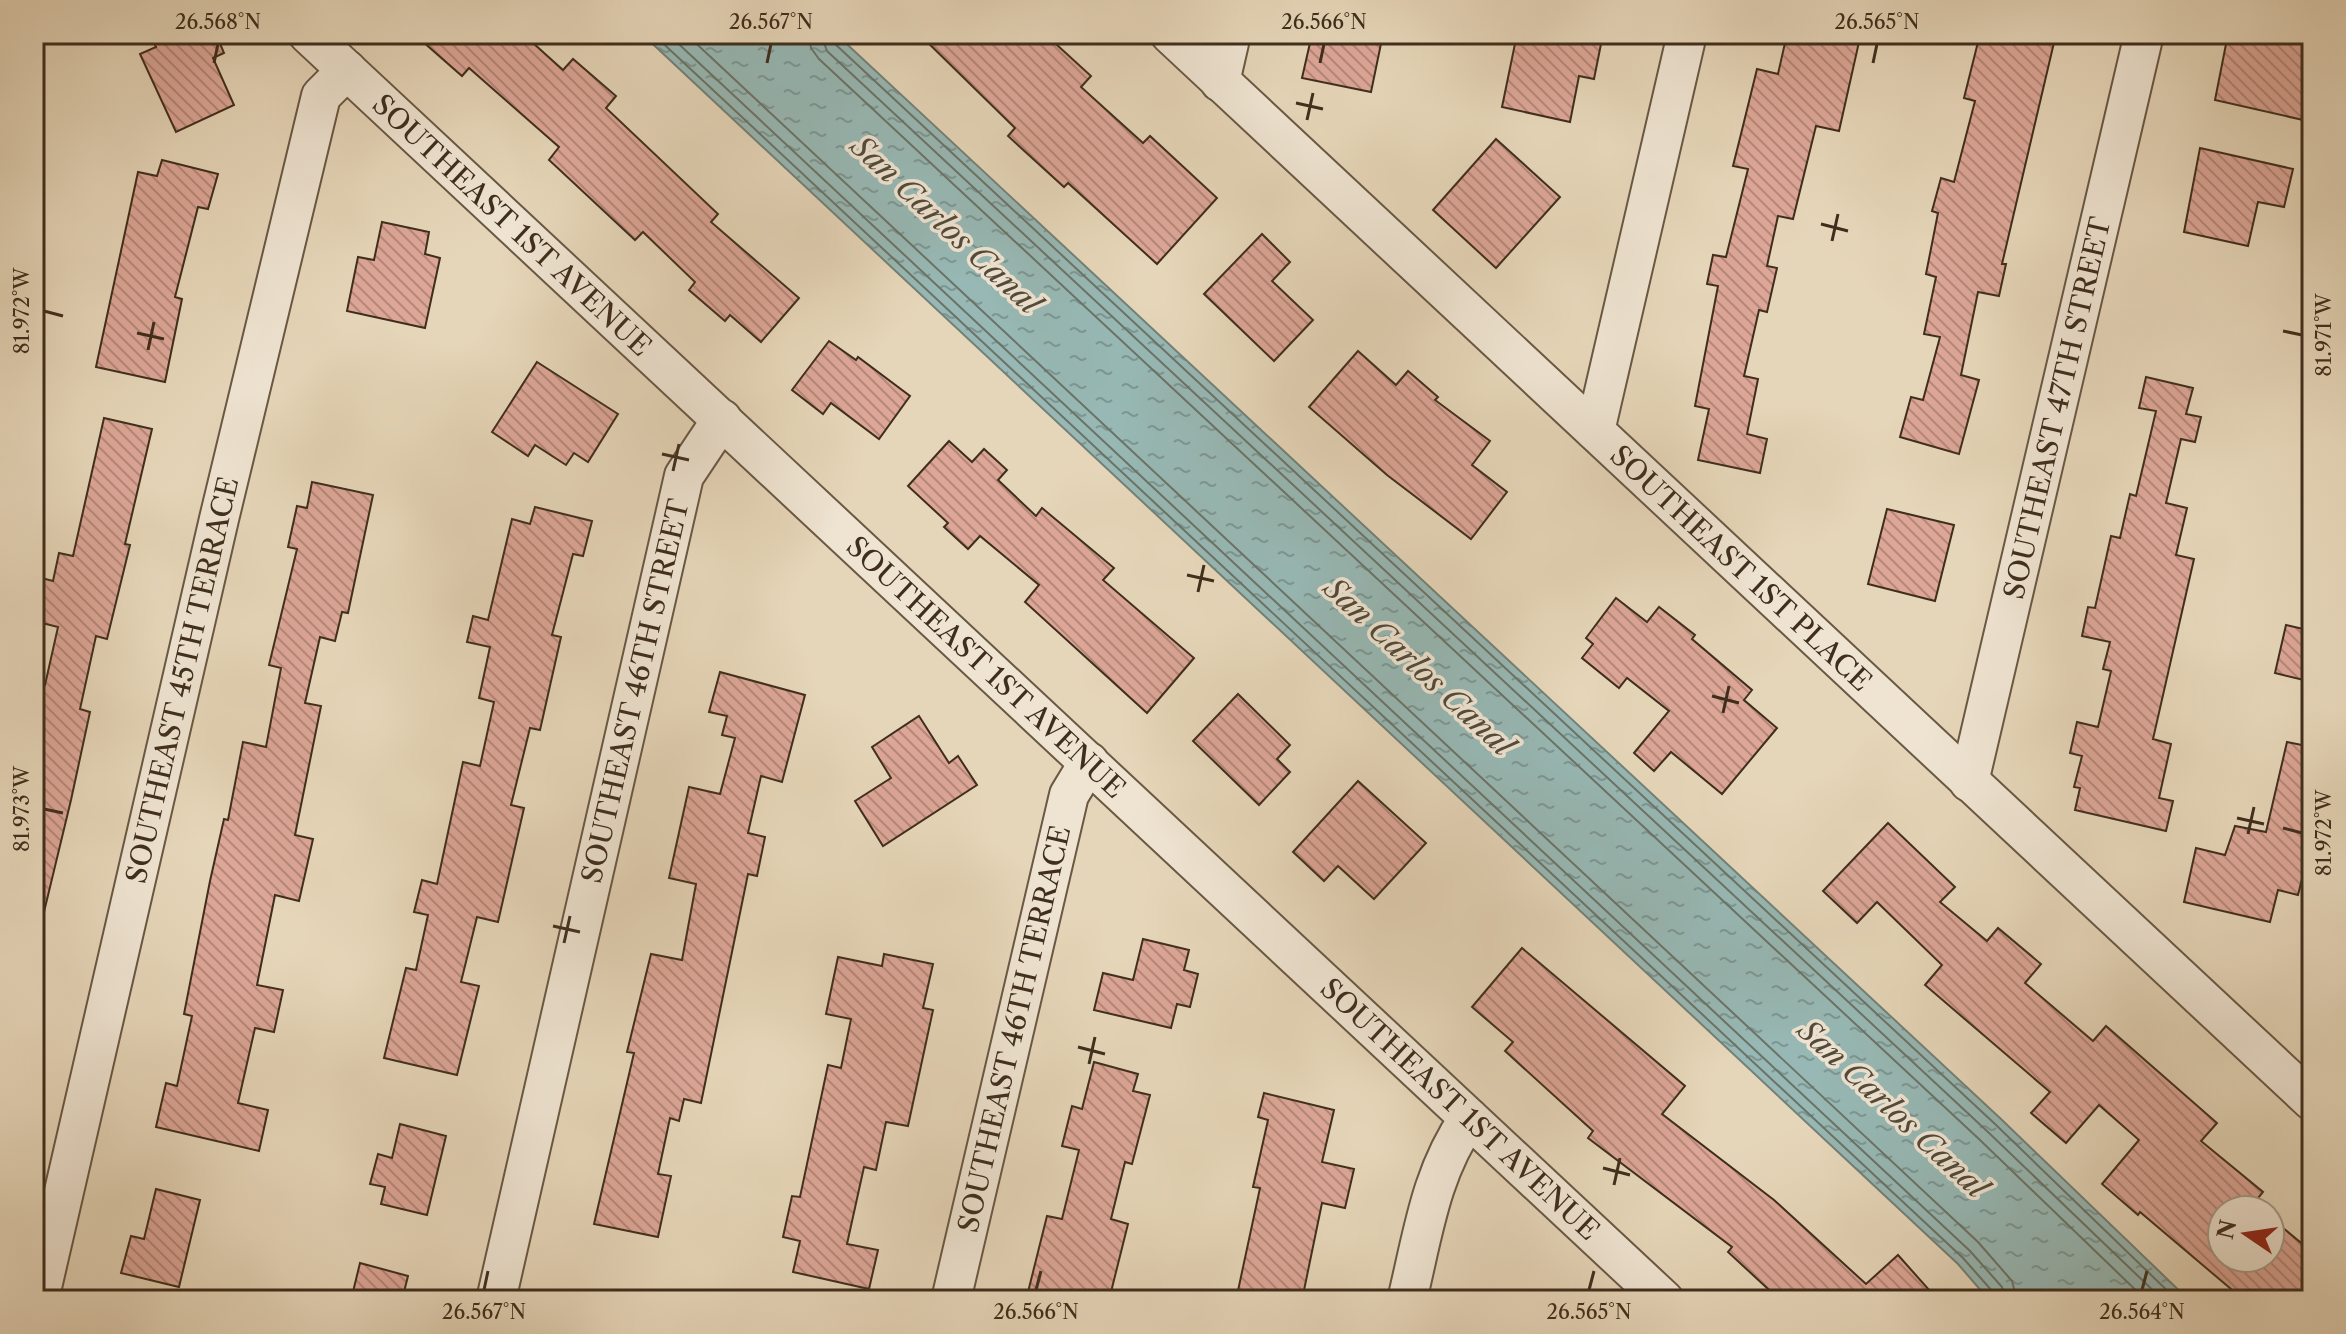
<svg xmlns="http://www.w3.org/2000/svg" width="2346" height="1334" font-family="'Libre Caslon Text',serif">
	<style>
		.water { fill: url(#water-ripples); stroke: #748178; stroke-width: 2 }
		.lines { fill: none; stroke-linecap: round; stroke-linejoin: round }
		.shore { stroke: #6b7368; stroke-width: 2 }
		.building { fill: url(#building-back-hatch); stroke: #3f2e1d; stroke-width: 2 }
		.street-casing { stroke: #695844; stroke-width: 42 }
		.street { stroke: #efe4d2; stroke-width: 38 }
		.ticks { fill: none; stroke: #3f2e1d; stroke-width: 3 }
		.labels { text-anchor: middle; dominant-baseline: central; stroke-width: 7; stroke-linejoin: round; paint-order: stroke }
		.street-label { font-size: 28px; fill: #3f2e1d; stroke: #efe4d2 }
		.water-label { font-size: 30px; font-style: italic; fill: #514a3b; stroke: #efe4d2 }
		.neatline { fill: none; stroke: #3f2e1d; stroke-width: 3 }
		.ticks-label { font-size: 20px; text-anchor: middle; fill: #3f2e1d }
	</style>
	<defs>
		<pattern id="water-ripples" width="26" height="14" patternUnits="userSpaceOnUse" patternTransform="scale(2)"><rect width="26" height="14" fill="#97b8b4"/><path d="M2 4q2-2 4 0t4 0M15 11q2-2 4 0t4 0" fill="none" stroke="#7d9692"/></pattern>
		<pattern id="building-back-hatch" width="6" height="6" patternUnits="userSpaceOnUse" patternTransform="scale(2)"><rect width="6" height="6" fill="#dda697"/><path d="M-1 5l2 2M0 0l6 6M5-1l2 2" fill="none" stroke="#b5887b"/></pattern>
	</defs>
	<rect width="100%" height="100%" fill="#e6d6b9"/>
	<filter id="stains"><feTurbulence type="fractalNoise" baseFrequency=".0025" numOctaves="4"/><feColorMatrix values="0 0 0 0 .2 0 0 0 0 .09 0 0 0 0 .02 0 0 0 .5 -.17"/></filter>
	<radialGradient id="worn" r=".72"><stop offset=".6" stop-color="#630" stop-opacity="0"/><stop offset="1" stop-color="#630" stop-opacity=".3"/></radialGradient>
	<path class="water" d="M642,34H836L2001,1119L2189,1300H1989L1958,1264Z"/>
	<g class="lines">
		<g class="shore">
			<path d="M653,34L1963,1258L1993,1292L1994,1300"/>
			<path d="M668,34L1970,1251L2002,1287L2005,1300"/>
			<path d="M686,34L1978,1242L2012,1281L2017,1300"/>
			<path d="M809,34L811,48L819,59L1980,1140L2146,1300"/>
			<path d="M821,34L827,51L1988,1132L2163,1300"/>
			<path d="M831,34L834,43L1995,1124L2177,1300"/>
		</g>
	</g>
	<g class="building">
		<path d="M150,34H216L224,53L213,58L234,105L176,132L140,54L156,47Z"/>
		<path d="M414,34H523L563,70L573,59L616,96L606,108L718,214L711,222L799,298L761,342L730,315L725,321L689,290L695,282L643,232L635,240L549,160L559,147L469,68L462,76Z"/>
		<path d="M919,34H1045L1091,76L1081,87L1143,143L1150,136L1217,198L1157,264L1068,183L1064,187L1008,136L1015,128Z"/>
		<path d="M1312,34H1383L1371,92L1302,78Z"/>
		<path d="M1517,34H1552L1601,44L1594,79L1579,76L1570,122L1502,107Z"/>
		<path d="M1787,34H1823L1859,42L1839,131L1816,126L1793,219L1778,216L1767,266L1777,268L1767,312L1759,310L1744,376L1758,379L1747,434L1767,439L1760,473L1698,460L1709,409L1695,406L1718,286L1707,284L1713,255L1726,257L1748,169L1733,166L1741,134L1757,69L1778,74Z"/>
		<path d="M1980,34H2056L2002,264H2006L1999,296L1978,292L1961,375L1979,380L1959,454L1900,437L1911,397L1923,400L1940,337L1924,334L1936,277L1926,274L1938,213L1932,211L1941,178L1954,182L1975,101L1964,98Z"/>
		<path d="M2228,34H2312V122L2215,100Z"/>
		<path d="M1496,139L1560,197L1496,268L1433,210Z"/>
		<path d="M2200,148L2293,169L2284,207L2258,202L2248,246L2184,232Z"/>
		<path d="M162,160L218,174L208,209L198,207L175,297L182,299L165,382L96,367L138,172L157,176Z"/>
		<path d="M382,222L429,232L425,254L440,258L425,328L347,311L358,257L374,260Z"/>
		<path d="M1262,234L1290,262L1272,281L1313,320L1274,361L1204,294Z"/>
		<path d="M829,341L856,360L858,357L910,396L879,439L831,403L823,414L792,390Z"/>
		<path d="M1358,351L1396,385L1408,371L1438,397L1435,400L1490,441L1472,465L1507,492L1471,539L1387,475L1309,407Z"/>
		<path d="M537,362L618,414L588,462L574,453L566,465L535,445L528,456L492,432Z"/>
		<path d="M2146,377L2193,388L2186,414L2201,417L2195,442L2181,439L2166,503L2187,508L2176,555L2194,559L2153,739L2171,744L2159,798L2173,801L2166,831L2075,810L2080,788L2074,787L2082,756L2070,753L2077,722L2098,727L2111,671L2103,669L2110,642L2082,636L2088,607L2095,608L2111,536L2120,538L2130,494L2136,496L2156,411L2139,408Z"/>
		<path d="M104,418L152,429L125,544L130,545L107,639L96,636L80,709L90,712L71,800L44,912L34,911V683L45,685L58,627L34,621V576L53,581L59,553L73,556Z"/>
		<path d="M949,441L972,462L984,449L1007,470L998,480L1036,516L1042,508L1114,568L1103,580L1194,658L1147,713L1025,602L1039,585L980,536L968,549L944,527L948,523L908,486Z"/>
		<path d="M312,482L373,495L348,613L342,612L335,641L320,637L305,703L321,706L295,835L313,839L299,901L275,895L257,985L283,990L274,1032L255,1028L238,1103L268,1110L259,1151L156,1127L166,1083L177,1086L192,1016L184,1014L210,881L224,819L228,820L243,742L266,747L281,668L269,665L297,549L288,547L297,506L307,508Z"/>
		<path d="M535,507L592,521L583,556L573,554L552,635L561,637L540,730L530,728L511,805L524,808L498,922L477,917L461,982L479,986L457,1075L384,1058L406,968L416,970L428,915L414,912L422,880L437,884L463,762L480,766L494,702L479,698L490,647L467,642L473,616L488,620L512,519L530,524Z"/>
		<path d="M1887,509L1954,525L1935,601L1868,584Z"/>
		<path d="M1616,598L1647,622L1659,607L1695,635L1692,639L1752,690L1744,700L1777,728L1722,794L1671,752L1654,771L1634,753L1669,711L1627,678L1619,688L1582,658L1593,644L1586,638Z"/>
		<path d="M2286,625L2312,631V682L2275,673Z"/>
		<path d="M720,672L805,695L782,782L761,776L748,833L765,837L757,876L748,874L701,1103L684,1099L679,1121L670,1118L658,1174L671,1176L658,1237L594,1224L634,1053L627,1052L651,954L682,960L696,884L669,878L689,787L720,794L735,738L722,735L727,716L709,712Z"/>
		<path d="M1238,694L1290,745L1277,759L1290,772L1259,805L1193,741Z"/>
		<path d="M919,716L949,763L958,756L977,785L883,846L855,801L891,778L872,747Z"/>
		<path d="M2287,742L2312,747V862L2309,876L2303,875L2298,895L2278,890L2270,922L2184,902L2196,848L2225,855L2235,826L2266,832Z"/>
		<path d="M1358,781L1426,843L1374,899L1338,866L1324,881L1293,852Z"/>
		<path d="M1888,823L1955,887L1940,902L1987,941L1998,928L2041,964L2025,983L2093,1041L2106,1026L2217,1123L2201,1141L2263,1192L2254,1203L2262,1210H2222V1258H2270V1217L2312,1252V1300H2244L2140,1212L2138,1215L2102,1184L2139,1140L2099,1105L2066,1143L2031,1113L2050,1092L1925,985L1942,965L1877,902L1857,923L1823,891Z"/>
		<path d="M1143,939L1189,950L1184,970L1198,974L1190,1007L1177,1004L1171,1028L1094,1010L1103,973L1133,980Z"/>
		<path d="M1522,948L1685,1086L1662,1114L1774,1200L1866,1284L1898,1255L1938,1300H1780L1728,1252L1732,1247L1588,1138L1593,1131L1505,1051L1513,1042L1472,1007Z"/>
		<path d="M884,954L933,964L923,1008L933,1010L908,1126L886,1122L876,1170L864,1167L847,1244L878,1250L869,1289L793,1272L800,1241L783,1237L792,1196L800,1197L828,1065L841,1068L851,1019L826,1014L838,957L882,966Z"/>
		<path d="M1094,1062L1138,1074L1133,1091L1150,1095L1132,1164L1125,1162L1111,1219L1128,1224L1109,1300H1026L1047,1216L1062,1219L1079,1150L1062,1146L1072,1106L1082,1109Z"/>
		<path d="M1264,1093L1334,1110L1322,1162L1354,1169L1345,1208L1322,1203L1302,1300H1236L1260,1188L1253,1187L1268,1120L1258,1117Z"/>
		<path d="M400,1124L446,1136L427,1215L381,1204L385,1187L370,1184L378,1154L392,1158Z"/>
		<path d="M156,1189L200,1200L179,1287L121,1273L131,1236L144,1239Z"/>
		<path d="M360,1263L408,1276L402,1300H351Z"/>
	</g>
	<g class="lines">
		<defs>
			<g id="street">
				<path d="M308,34L1664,1300"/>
				<path d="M1170,34L2312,1101"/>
				<path d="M1220,82L1231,34"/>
				<path d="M1595,431L1687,34"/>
				<path d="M1969,782L2144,34"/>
				<path d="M39,1300L219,519L321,96L347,70"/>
				<path d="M496,1300L684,476L722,419"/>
				<path d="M951,1300L1069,795L1089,762"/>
				<path d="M1407,1300C1423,1235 1430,1174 1469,1118"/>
			</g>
		</defs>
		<use href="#street" class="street-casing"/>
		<use href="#street" class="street"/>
	</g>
	<path class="ticks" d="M214,63L218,44M767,63L771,44M1320,63L1324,44M1873,63L1877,44M1296,103L1323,109M1307,120L1313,93M1821,224L1848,231M1832,241L1838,214M44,311L63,316M2283,331L2302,335M137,333L164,339M148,350L154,322M662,454L689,460M673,471L679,444M1187,575L1214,581M1198,592L1204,565M1712,696L1739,703M1723,713L1729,686M44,809L63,813M2237,818L2264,824M2283,828L2302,833M2248,834L2254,807M553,926L580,932M564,943L570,916M1078,1047L1105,1054M1089,1064L1095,1037M1603,1168L1630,1175M1614,1185L1620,1158M484,1290L488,1271M1036,1290L1041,1271M1589,1290L1594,1271M2142,1290L2147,1271"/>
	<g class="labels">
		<g class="street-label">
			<text transform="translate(512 225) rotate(43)">SOUTHEAST 1ST AVENUE</text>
			<text transform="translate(2057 408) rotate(-77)">SOUTHEAST 47TH STREET</text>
			<text transform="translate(1741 568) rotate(43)">SOUTHEAST 1ST PLACE</text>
			<text transform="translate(986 667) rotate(43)">SOUTHEAST 1ST AVENUE</text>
			<text transform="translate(182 680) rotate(-77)">SOUTHEAST 45TH TERRACE</text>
			<text transform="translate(635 691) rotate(-77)">SOUTHEAST 46TH STREET</text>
			<text transform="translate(1014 1029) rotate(-77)">SOUTHEAST 46TH TERRACE</text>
			<text transform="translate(1460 1109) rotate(43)">SOUTHEAST 1ST AVENUE</text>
		</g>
		<g class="water-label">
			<text transform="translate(946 225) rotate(43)">San Carlos Canal</text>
			<text transform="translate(1419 667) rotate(43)">San Carlos Canal</text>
			<text transform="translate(1893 1109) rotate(43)">San Carlos Canal</text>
		</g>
	</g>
	<rect width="2346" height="1334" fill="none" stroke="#e6d6b9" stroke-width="88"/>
	<g transform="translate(2246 1234) rotate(283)"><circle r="38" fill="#efe4d2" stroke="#a99b8a" stroke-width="2"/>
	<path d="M0-6L14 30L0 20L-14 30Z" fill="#8f2418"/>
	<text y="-12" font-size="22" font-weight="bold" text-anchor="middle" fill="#3f2e1d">N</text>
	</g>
	<rect x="44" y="44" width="2258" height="1246" class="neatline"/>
	<g class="ticks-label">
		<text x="218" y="29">26.568°N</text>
		<text x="771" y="29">26.567°N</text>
		<text x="1324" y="29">26.566°N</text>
		<text x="1877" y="29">26.565°N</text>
		<text transform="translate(22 311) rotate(-90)" y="7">81.972°W</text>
		<text transform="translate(2324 335) rotate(-90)" y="7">81.971°W</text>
		<text transform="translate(22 809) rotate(-90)" y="7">81.973°W</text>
		<text transform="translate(2324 833) rotate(-90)" y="7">81.972°W</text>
		<text x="484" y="1319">26.567°N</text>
		<text x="1036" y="1319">26.566°N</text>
		<text x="1589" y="1319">26.565°N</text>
		<text x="2142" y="1319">26.564°N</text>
	</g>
	<rect width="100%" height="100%" filter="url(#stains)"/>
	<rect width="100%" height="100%" fill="url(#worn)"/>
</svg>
